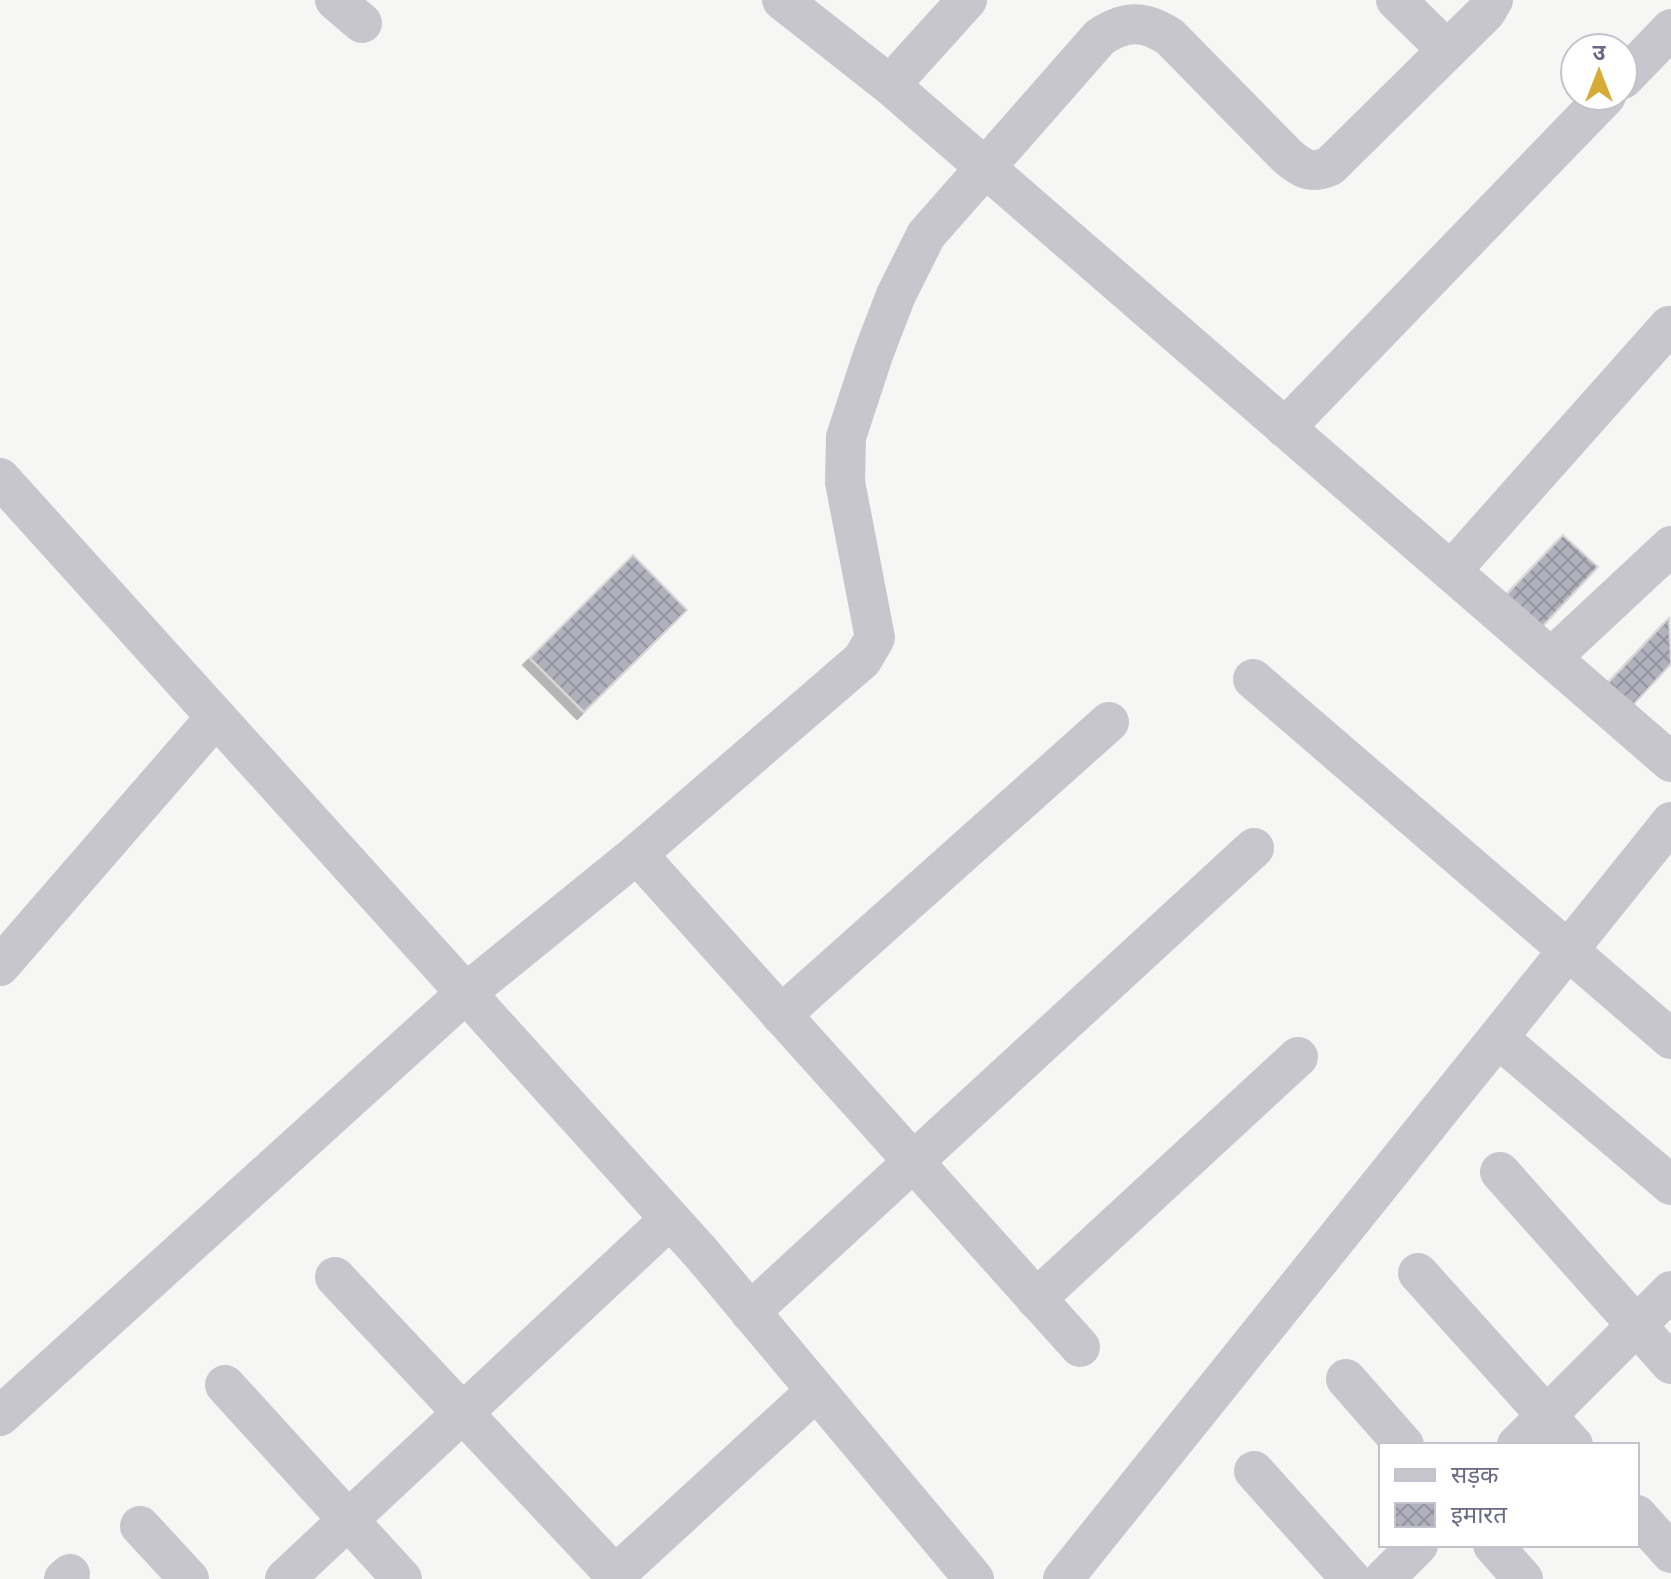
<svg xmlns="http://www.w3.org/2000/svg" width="1671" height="1579" font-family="Lato,'Noto Sans Devanagari',sans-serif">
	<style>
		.building { fill: url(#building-cross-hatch); stroke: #d8d9d7; stroke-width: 2; filter: url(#shadow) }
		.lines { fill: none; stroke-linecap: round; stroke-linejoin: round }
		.minor { stroke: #c6c6cc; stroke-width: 40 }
	</style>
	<defs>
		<pattern id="building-cross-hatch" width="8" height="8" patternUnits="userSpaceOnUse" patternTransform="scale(2)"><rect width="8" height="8" fill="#b0b1bc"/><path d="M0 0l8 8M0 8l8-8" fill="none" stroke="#93949e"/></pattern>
		<filter id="shadow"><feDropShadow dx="-7" dy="7" stdDeviation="0" flood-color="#0004"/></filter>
	</defs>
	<rect width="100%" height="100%" fill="#f6f7f5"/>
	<g class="building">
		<path d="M1563,535L1598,567L1540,629L1505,596Z"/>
		<path d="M633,555L687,610L584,712L530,658Z"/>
		<path d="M1669,618L1671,664L1631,707L1606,685Z"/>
	</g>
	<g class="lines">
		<g class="minor">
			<path d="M335,0L362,23"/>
			<path d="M782,0L890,85L1671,762"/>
			<path d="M1396,0L1447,50"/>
			<path d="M1623,79L1671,29"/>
			<path d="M890,85L967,0"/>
			<path d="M1285,428L1606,96"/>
			<path d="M0,478L702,1254L974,1579"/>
			<path d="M1451,571L1669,326"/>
			<path d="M1551,658L1671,546"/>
			<path d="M1253,679L1671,1039"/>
			<path d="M637,854L1080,1347"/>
			<path d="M0,966L216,717"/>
			<path d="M781,1015L1109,722"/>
			<path d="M1498,1038L1671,1185"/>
			<path d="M1500,1172L1671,1364"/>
			<path d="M1418,1273L1573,1445"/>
			<path d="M335,1277L615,1575"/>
			<path d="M1036,1299L1298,1057"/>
			<path d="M750,1312L1254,848"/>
			<path d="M1346,1379L1404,1445"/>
			<path d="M225,1385L402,1579"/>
			<path d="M0,1416L466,993L637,854L862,660L875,638L845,482L846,437L874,352L896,295L926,235L1100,37C1126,20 1144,20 1170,37L1287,156C1303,170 1311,174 1330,166L1486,12L1493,0"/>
			<path d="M1517,1445L1671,1291"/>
			<path d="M1254,1471L1351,1579"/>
			<path d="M1637,1515L1671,1553"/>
			<path d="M140,1526L189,1579"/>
			<path d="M1493,1545L1523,1579"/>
			<path d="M64,1579L70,1574"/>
			<path d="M285,1579L670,1219"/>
			<path d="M611,1579L816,1391"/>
			<path d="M1063,1579L1671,822"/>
			<path d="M1384,1579L1418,1545"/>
		</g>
	</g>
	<rect x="1379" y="1443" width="260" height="104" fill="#ffffff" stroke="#c3c3ce" stroke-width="2"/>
	<rect x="1395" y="1469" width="40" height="12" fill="#c6c6cc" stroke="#c3c3ce" stroke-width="2"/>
	<text x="1451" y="1483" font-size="24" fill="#696a84">सड़क</text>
	<rect x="1395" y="1503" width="40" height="24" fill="url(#building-cross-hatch)" stroke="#c3c3ce" stroke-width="2"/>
	<text x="1451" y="1523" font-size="24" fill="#696a84">इमारत</text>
	<g transform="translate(1599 72)"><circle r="38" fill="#ffffff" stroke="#c3c3ce" stroke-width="2"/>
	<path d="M0-6L14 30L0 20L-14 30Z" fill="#d6ac37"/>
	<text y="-12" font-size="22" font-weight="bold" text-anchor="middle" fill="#696a84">उ</text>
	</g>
</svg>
